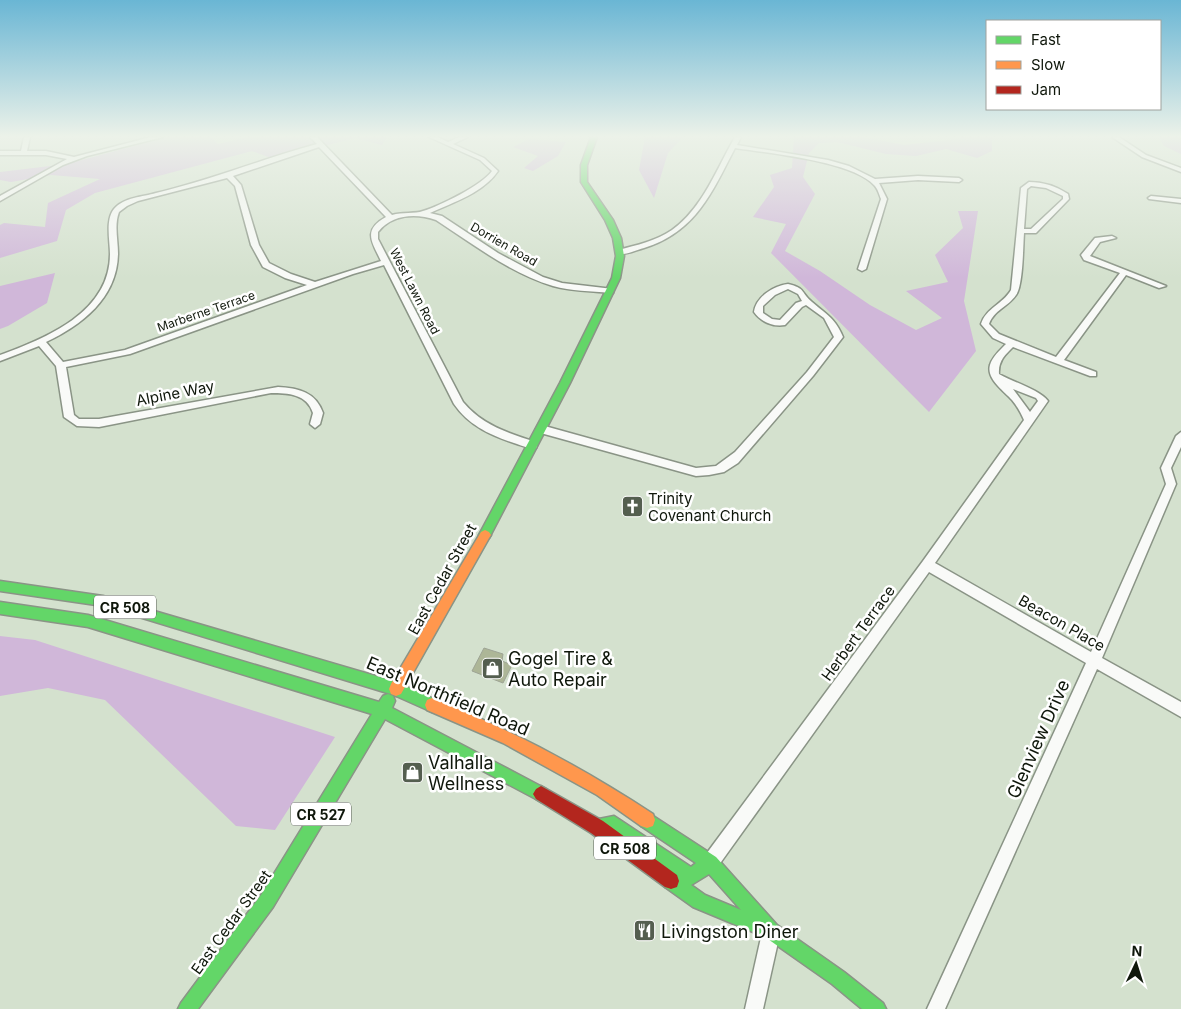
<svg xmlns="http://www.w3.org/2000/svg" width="1181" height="1009" font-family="Inter,sans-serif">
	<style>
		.green { fill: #d0b7d9 }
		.building { fill: #adb697; stroke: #9ea495 }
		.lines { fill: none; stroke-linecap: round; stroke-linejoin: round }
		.street-casing { stroke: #8a9486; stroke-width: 3 }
		.fast-casing { stroke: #8a9486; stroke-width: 3 }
		.slow-casing { stroke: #8a9486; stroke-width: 3 }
		.jam-casing { stroke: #8a9486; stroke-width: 3 }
		.street { fill: #f9faf8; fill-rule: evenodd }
		.fast { fill: #63d668; fill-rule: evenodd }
		.slow { fill: #ff974d; fill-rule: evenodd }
		.jam { fill: #b3261e; fill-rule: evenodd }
		.labels { text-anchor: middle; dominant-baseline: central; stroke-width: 5; stroke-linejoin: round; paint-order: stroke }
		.far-street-label { font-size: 12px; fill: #0f170b; stroke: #fff }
		.shield { fill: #fff; stroke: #575d54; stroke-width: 1 }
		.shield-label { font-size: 14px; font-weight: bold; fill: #0f170b }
		.street-label { font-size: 15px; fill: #0f170b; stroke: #fff }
		.poi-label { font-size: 15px; fill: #0f170b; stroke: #fff; text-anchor: start }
		.near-poi-label { font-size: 18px; fill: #0f170b; stroke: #fff; text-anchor: start }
		.near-street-label { font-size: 18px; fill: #0f170b; stroke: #fff }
	</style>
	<rect width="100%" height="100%" fill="#d4e1ce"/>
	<g class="green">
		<path d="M167,137H211L218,144L248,137H387L382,145L355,138L274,159L252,151L95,193L66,210L57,241L0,258V225L4,223L45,227L48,203L100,179L51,175L11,182L0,180V172L67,164Z"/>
		<path d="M645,137H683L668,153L654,198L639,170Z"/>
		<path d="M794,137H863L904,145L959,139L960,137H992V151L977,158L946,149L916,156L886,154L837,142L819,143L809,153L803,177L815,194L785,251L820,271L870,305L916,330L942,318L906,291L948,282L935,255L963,228L958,211H978L964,301L976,351L929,412L771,253L786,224L753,217L774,187L770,175L792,168Z"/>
		<path d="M1159,137H1181V154L1164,146Z"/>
		<path d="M529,139L566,142L558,156L533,171L524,168L538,156L513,147Z"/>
		<path d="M55,273L47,303L8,326L0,329V286Z"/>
		<path d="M0,636L35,640L335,737L275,830L236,826L105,700L48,688L0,696Z"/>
	</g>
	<path class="building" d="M484,648L503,654L502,661L512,665L503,683L472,671Z"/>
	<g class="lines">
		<defs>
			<g id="street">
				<path d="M24,137H30L27,151H46L74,157L151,137H163L87,156L63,165L0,201V196L67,159L46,155H0V151H21Z"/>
				<path d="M310,137H317L392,215C402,212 415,214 423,211C440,206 482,185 492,171L480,160L429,137H438L448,142L459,137H468L453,144L484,158L498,171C483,193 454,202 430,213L442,216L498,253L543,277L562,283L613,289V293H610C591,291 571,291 553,286C510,273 473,244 436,220C416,213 392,214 378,232V239L463,402C482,425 508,433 536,442L537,445L536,448C529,449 523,446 517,444C492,436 469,426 454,404L384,265L353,274L130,354L66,367L74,415L79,419H99L278,387C298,388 316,392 323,413L320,424L315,428L310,424L313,413C307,394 288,393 271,393L99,427L77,426L64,417L56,366L39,346L0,361V355C47,338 110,312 110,254C110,241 105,220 114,209C124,197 143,197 156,193C211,180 262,159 317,144ZM319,147L386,217C362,230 372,242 381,261L315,282L291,274L269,263L259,245L241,185L233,176ZM227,178L235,186L251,245L263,267L285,278L307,285L125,350L63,362L46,342C82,325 117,298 118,254C118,240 114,225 119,212L127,206L138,201Z"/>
				<path d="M735,137H741L737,145L828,160L849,166L875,179L918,176L959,178L962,180L959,182L918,180L879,183L887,199L866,269L862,271L858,269L881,199C879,194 878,189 874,185C852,161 768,153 735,148C712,192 696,232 644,248C636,250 627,255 618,254V250C637,245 656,241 672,230C703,208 717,168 735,137Z"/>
				<path d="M1112,137H1119L1146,155L1181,168V172L1142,157Z"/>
				<path d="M1029,182C1043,182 1056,186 1068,194L1069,199L1036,233H1024C1023,247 1023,286 1016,295C1008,307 994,310 989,324L999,334L1056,357L1120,273L1084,260L1081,255L1095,238L1112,236L1116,238L1100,242L1090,256L1166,286L1159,288L1126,275L1064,360L1096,372V376H1090L1013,347C1005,355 998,361 999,374C1013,382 1040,390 1048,401L935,563L1091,652L1166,484L1161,468L1176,436L1181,432V447L1171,468L1176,484L1102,658L1181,702V717L1097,669L945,1009H927L1086,663L929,572L716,869L710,871L704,869L702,863L704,857L923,561L1024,420C1021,413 1017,406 1012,400C1004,391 986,379 990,365C992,357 1000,350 1006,344L993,338L981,324C986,308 1003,304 1011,290L1021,188ZM1031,186L1046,188L1063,196V199L1031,229H1024L1027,189ZM1013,389L1036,398L1038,401L1030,412Z"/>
				<path d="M1151,196L1181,199V203L1149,199L1148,198Z"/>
				<path d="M788,284C806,288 801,293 812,302C827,315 835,318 843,337L813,376L738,463L724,472L709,475L696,476L537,432L536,429L541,425L696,468L716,466L735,452L807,372L834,337L824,318L806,305L802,307L785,325C773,327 761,322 754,312C756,297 773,286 788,284ZM788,289L798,294L802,301L796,303L780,320L772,319L763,313V306L775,295Z"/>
				<path d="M771,924L777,927L780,933L763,1009H745L762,933L765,927Z"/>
			</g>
			<g id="fast">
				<path d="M591,137H597L587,165V182L613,220L621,238L624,256L620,278L570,383L489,538H481L479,535L560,383L612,278L616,256L613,238L605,220L581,182V165Z"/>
				<path d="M0,581L103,596L396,682L437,700L439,705L437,710L432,712L394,695L103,606L0,591Z"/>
				<path d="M0,602L88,615L379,702L383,696L388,694L393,696L395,701L392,708L546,789L549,794L546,799L541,802L536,799L385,719L273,907L198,1009H178L181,1003L261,895L372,714L88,627L0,614Z"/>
				<path d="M647,812L716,857L777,925L844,972L883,1003L886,1009H862L832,984L765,937L693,907L665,887L663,881L665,875L671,873L612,832L605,833L599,831L597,825L599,819L614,816L691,867L696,863L641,826L639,820L641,814ZM709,874L741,910L705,895L691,885Z"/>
			</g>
			<g id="slow">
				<path d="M485,530L489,532L491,535L489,538L401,694L396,696L391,694L389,689L391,684L481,532Z"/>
				<path d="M432,698C510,729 583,768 653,814L655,820L653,826L647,828L641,826L597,795L503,743L427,710L425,705L427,700Z"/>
			</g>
			<path id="jam" d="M541,786L603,821L677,875L679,881L677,887L671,889L665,887L591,833L536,799L533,794L536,789Z"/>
		</defs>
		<use href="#street" class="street-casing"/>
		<use href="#fast" class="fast-casing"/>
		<use href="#slow" class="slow-casing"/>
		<use href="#jam" class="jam-casing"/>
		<use href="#street" class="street"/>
		<use href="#fast" class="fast"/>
		<use href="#slow" class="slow"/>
		<use href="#jam" class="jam"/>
	</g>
	<linearGradient id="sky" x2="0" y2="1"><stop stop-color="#6ab6d4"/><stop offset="0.49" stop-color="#ecf2e9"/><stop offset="1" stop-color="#ecf2e9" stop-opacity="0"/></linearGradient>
	<rect width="1181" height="278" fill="url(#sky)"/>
	<defs>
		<symbol id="church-square" viewBox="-11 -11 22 22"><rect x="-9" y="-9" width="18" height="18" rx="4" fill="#545e4f" stroke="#fff"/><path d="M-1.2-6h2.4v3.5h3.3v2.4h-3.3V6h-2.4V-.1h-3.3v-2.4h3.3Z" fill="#fff"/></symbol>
		<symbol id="shop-square" viewBox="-11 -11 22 22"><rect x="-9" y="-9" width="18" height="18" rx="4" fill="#545e4f" stroke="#fff"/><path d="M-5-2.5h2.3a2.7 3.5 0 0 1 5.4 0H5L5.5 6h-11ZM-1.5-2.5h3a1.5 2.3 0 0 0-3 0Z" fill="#fff"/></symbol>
		<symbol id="restaurant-square" viewBox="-11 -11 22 22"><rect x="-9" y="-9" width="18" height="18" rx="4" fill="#545e4f" stroke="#fff"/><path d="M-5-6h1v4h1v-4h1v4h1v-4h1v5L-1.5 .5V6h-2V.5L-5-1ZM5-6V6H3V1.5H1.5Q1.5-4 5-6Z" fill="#fff"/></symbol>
	</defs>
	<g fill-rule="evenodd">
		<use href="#church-square" x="620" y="494" width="25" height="25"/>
		<use href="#shop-square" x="480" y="656" width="25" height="25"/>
		<use href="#shop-square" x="400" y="760" width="25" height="25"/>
		<use href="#restaurant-square" x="632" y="918" width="25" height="25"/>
	</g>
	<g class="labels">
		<g class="far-street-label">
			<text transform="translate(504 244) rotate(30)">Dorrien Road</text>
			<text transform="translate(415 291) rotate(63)">West Lawn Road</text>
			<text transform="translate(206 311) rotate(-19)">Marberne Terrace</text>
		</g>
		<g class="shield">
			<rect x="94" y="595.5" width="62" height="23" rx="4"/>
			<rect x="291" y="802.5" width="60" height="23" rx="4"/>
			<rect x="594" y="836.5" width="62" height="23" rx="4"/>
		</g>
		<g class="shield-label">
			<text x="125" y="607">CR 508</text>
			<text x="321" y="814">CR 527</text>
			<text x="625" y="848">CR 508</text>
		</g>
		<g class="street-label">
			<text transform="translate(175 393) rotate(-11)">Alpine Way</text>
			<text transform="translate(442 579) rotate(-61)">East Cedar Street</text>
			<text transform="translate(1062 623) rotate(30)">Beacon Place</text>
			<text transform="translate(858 633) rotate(-54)">Herbert Terrace</text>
			<text transform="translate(231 922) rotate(-54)">East Cedar Street</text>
		</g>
		<g class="poi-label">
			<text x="648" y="498">Trinity<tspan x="648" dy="17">Covenant Church</tspan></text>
		</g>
		<g class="near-poi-label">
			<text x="508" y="658">Gogel Tire &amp;<tspan x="508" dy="21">Auto Repair</tspan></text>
			<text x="428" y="762">Valhalla<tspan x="428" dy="21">Wellness</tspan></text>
			<text x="661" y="931">Livingston Diner</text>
		</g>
		<g class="near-street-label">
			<text transform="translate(448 696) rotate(23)">East Northfield Road</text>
			<text transform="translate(1038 739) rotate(-66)">Glenview Drive</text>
		</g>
	</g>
	<rect x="986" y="20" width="175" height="90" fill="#ffffff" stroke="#9fa29d"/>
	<rect x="996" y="36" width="25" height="8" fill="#63d668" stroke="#9fa29d"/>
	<text x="1031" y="45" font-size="15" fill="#0f170b">Fast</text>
	<rect x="996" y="61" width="25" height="8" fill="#ff974d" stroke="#9fa29d"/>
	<text x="1031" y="70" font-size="15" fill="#0f170b">Slow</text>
	<rect x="996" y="86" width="25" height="8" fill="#b3261e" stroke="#9fa29d"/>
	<text x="1031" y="95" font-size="15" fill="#0f170b">Jam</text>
	<g transform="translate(1136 964) rotate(4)" stroke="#ffffff" stroke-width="4" paint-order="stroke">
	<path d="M0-4L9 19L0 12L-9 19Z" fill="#0f170b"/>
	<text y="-8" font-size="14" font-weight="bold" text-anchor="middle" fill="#0f170b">N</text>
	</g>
</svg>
